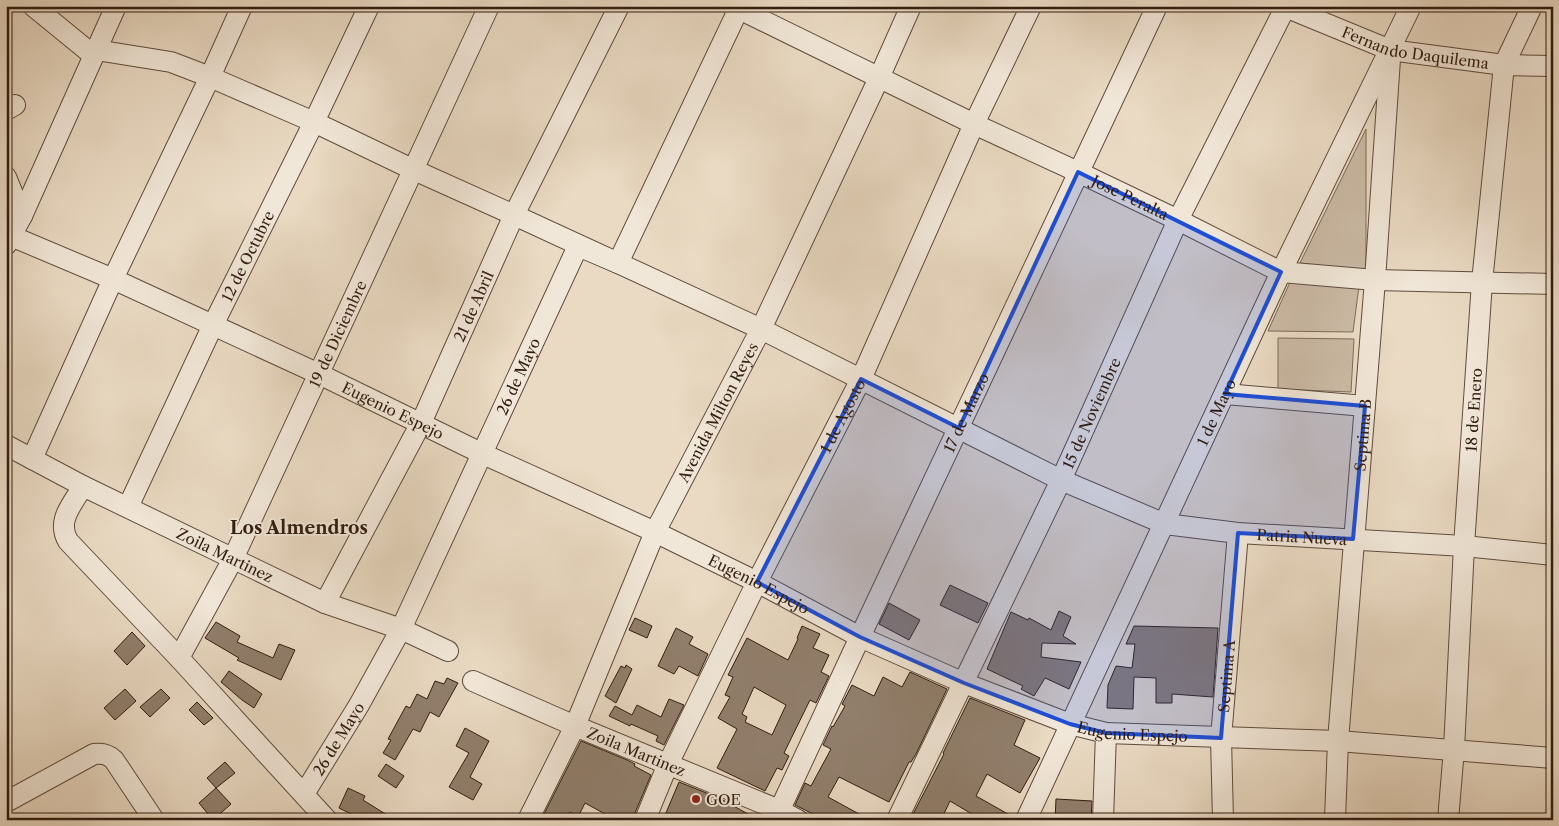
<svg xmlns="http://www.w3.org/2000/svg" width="1559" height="826" font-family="'Libre Caslon Text',serif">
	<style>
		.green { fill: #cbbaa5; stroke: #7e6b5a }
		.building { fill: #917f6d; stroke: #311c10; fill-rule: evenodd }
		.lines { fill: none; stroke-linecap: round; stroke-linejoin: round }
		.minor-casing { stroke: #5f4c3d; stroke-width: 22 }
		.minor { stroke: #f1e7d8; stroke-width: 20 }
		.marked { fill: #1d4ed8; fill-opacity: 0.2; stroke: #1d4ed8; stroke-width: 4; stroke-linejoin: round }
		.poi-dot { fill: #8f2418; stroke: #f1e7d8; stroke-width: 2 }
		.labels { text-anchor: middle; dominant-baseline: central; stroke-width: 4; stroke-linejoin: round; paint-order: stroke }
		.street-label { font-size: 15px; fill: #311c10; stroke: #f1e7d8 }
		.poi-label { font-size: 15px; fill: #311c10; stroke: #f1e7d8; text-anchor: start }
		.quarter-label { font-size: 18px; font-weight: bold; fill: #311c10; stroke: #f1e7d8 }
	</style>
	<rect width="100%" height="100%" fill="#eadac3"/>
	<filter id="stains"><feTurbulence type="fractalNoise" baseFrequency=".004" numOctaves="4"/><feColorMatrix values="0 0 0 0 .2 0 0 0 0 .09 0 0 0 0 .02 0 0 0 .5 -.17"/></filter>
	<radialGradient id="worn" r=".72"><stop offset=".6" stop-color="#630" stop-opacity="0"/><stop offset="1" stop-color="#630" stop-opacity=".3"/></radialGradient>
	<g class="green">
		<path d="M1366,129V271L1300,263Z"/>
		<path d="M1291,280L1359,286L1353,332L1268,331Z"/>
		<path d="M1278,338L1354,339L1351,392L1278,389Z"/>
	</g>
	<g class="building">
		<path d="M950,585L988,603L978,623L940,605Z"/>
		<path d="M889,603L920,620L909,640L879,624Z"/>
		<path d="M1059,611L1071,617L1063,636L1076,644L1042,643L1041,657L1081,662L1069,689L1045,678L1034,696L1021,689L1023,686L987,669L1011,612L1028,620L1029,618L1051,630Z"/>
		<path d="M635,618L652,626L647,638L629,630Z"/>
		<path d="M216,622L240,636L237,642L273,658L279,644L295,650L281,680L237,660L239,658L205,638Z"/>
		<path d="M802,626L820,634L813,648L829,655L821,672L829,676L816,703L810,700L784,753L789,756L782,770L777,768L765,791L717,768L737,729L718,718L730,697L725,695L733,677L728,675L747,638L788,660L798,639L797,638ZM754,687L786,705L772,735L745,722L747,717L742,714Z"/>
		<path d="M1134,626L1218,628L1213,697L1172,694V703H1156V678L1134,677L1133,709L1107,708L1108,685L1116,666L1132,668L1135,644H1126Z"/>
		<path d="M676,628L693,637L689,644L708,654L698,676L679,666L674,674L658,666Z"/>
		<path d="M132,632L145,646L127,665L114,651Z"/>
		<path d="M626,665L632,669L616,703L605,696L621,666L625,668Z"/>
		<path d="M229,671L262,694L254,708L242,700L221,682Z"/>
		<path d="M910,672L947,689L916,754L911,762H909L889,802L839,777L828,797L870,820H825L795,805L805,783L811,786L831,749L823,745L832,726L833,727L845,706L842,704L852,685L874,696L883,677L902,687Z"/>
		<path d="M447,678L458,683L439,717L430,712L420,732L413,729L395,760L383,753L391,740L388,739L406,706L410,708L417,694L427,699L435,681L444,684Z"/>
		<path d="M125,689L136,701L115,720L104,708Z"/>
		<path d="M161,689L170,698L150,717L140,707Z"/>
		<path d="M970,698L1025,720L1014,745L1040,758L1020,793L987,774L976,796L1015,818L1014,820H982L950,801L941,820H910L944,754L943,753Z"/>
		<path d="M669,699L684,705L664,745L656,741L658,736L631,724L630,726L609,716L615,706L632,715L637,705L661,717Z"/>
		<path d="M197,702L213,718L204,725L189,710Z"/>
		<path d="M465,728L489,741L470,777L482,784L473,800L449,787L469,753L456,746Z"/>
		<path d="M581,741L627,760L635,764L634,766L651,775L632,820L625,816L623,820H616L585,803L578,817L570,812L567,818L570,820H541Z"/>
		<path d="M225,762L235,773L216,788L207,778Z"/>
		<path d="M386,764L404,776L396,788L378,776Z"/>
		<path d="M679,782L719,798L759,820H663Z"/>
		<path d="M216,788L231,804L213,820L199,803Z"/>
		<path d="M348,788L365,796L363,800L395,820H352L355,816L339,808Z"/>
		<path d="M1056,799L1092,801L1091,820H1055Z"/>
	</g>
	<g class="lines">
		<defs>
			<g id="minor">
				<path d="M33,6L93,55"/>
				<path id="s1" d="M733,6L974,124L1078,172L1178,220L1281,272L1375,280L1553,284"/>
				<path id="s2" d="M1283,6L1390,50L1504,65L1553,66"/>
				<path id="s3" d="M96,50L171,62L210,77L314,122L414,170L514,215L761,329L1061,480L1165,524L1238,533L1464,546L1553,555"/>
				<path d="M6,110L15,105"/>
				<path d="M6,177L22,216"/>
				<path id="s4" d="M11,236L113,279L319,374L483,454L655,532L757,582L860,637L964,683L1070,724L1106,733L1338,741L1553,758"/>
				<path d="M6,245L22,216L116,6"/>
				<path d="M1225,394L1365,406"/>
				<path id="s5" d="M6,445L83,486L325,603L401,629L448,651"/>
				<path d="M32,459L113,279L210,77L242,6"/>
				<path d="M83,486C73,504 56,520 68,541L179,658L327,820"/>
				<path id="s6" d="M128,507L213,325L314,122L369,6"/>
				<path id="s7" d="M325,603L421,423L514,215L619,6"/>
				<path id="s8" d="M179,658L233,559L489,6"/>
				<path id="s9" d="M473,681L575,726L779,810L798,820"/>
				<path id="s10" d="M304,794L359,705L401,629L578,246L618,263L740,6"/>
				<path d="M6,802L94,754C102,753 108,754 114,760L154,820"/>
				<path id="s11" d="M528,820L575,726L655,532L761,329L879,78L911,6"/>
				<path id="s12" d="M645,820L668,764L757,582L861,379L974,124L1031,6"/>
				<path id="s13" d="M775,820L860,637L1157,6"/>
				<path id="s14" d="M897,820L1061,480L1178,220L1286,6"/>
				<path id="s15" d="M1026,820L1281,272L1411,6"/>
				<path d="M1103,820L1106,733"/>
				<path id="s16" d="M1223,820L1221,738L1238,533"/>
				<path id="s17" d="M1335,820L1338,741L1375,280L1390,59"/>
				<path id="s18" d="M1448,820L1454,749L1464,546L1482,282L1504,65L1532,6"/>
			</g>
		</defs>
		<use href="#minor" class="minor-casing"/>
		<use href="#minor" class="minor"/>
	</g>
	<path class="marked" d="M1078,172L1281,272L1225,394L1365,406L1353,539L1238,533L1221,738L1106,733L1070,724L964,683L860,637L757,582L861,379L959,428Z"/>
	<circle class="poi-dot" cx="696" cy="799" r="5"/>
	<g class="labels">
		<g class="street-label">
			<text stroke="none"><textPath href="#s2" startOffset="140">Fernando Daquilema</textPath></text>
			<text stroke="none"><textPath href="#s1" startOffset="441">Jose Peralta</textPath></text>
			<text stroke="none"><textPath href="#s6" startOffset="278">12 de Octubre</textPath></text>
			<text stroke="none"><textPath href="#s7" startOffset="332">21 de Abril</textPath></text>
			<text stroke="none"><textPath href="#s8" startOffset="361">19 de Diciembre</textPath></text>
			<text stroke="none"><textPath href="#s10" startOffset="470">26 de Mayo</textPath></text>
			<text stroke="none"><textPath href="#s18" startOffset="411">18 de Enero</textPath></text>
			<text stroke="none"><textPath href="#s4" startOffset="420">Eugenio Espejo</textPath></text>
			<text stroke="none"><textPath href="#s11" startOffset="450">Avenida Milton Reyes</textPath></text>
			<text stroke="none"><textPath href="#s15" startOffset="450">1 de Mayo</textPath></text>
			<text stroke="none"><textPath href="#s13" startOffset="450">17 de Marzo</textPath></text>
			<text stroke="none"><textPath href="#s14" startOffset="451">15 de Noviembre</textPath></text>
			<text stroke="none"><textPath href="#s12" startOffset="450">1 de Agosto</textPath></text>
			<text stroke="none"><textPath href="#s17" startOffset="386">Septima B</textPath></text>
			<text stroke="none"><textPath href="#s3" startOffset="1310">Patria Nueva</textPath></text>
			<text stroke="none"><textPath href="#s5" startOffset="245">Zoila Martinez</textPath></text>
			<text stroke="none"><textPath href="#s4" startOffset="825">Eugenio Espejo</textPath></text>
			<text stroke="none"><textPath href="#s16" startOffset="144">Septima A</textPath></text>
			<text stroke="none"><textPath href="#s4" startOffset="1230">Eugenio Espejo</textPath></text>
			<text stroke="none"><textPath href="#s10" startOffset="65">26 de Mayo</textPath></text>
			<text stroke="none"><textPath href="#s9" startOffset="178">Zoila Martinez</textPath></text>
		</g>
		<g class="poi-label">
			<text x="706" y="799">GOE</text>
		</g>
		<g class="quarter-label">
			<text x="299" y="528">Los Almendros</text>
		</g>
	</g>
	<rect width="1559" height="826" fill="none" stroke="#eadac3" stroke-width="25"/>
	<rect x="8" y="8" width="1544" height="811" fill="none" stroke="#311c10" stroke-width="2.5"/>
	<rect x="12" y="12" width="1534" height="801" fill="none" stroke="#311c10"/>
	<rect width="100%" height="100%" filter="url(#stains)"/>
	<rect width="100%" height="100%" fill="url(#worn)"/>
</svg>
